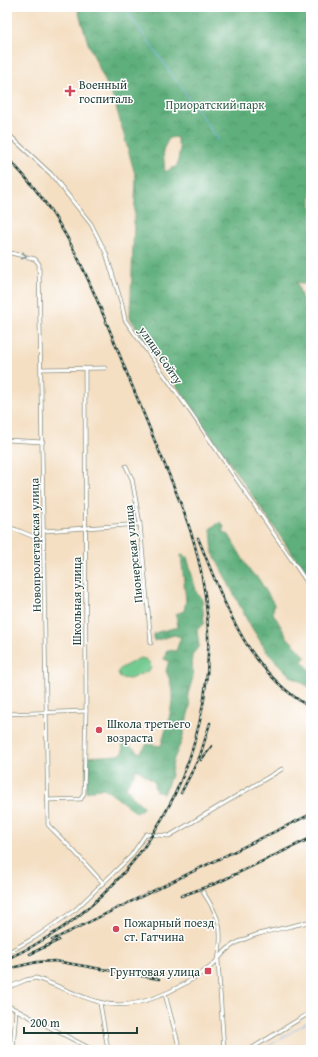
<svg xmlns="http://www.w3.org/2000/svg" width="318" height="1057" font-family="'Gentium Book Plus',serif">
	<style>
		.green { fill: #73cb91; stroke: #498462 }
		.forest { fill: url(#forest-crowns); stroke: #3e7658; fill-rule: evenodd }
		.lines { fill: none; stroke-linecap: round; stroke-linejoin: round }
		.stream { stroke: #7ab3ea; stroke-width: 1 }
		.street-casing { stroke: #8a8e7c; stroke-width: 4.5 }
		.street { stroke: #fff; stroke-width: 3 }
		.rail-casing { stroke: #1f3d34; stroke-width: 2.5 }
		.rail { stroke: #fff; stroke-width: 1; stroke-dasharray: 3; stroke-linecap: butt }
		.oneway { stroke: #8f9e9a }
		.poi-dot { fill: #d1495b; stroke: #fff; stroke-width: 1.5 }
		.labels { text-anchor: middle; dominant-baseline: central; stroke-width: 3; stroke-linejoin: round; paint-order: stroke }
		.poi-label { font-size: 12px; fill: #1f3d34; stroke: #fff; text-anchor: start }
		.park-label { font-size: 12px; fill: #34604b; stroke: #fff }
		.street-label { font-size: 12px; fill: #1f3d34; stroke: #fff }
	</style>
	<defs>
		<pattern id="forest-crowns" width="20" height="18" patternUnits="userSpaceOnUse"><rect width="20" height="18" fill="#5eaf7b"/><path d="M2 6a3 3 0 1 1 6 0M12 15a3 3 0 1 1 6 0" fill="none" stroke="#4d9066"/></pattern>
	</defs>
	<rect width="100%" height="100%" fill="#fff"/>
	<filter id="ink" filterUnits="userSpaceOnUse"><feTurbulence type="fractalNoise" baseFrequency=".025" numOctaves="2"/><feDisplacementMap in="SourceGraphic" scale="8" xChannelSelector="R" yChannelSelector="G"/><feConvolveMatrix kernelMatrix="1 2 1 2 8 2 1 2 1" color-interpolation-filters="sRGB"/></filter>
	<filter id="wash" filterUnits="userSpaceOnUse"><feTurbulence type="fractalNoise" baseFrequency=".012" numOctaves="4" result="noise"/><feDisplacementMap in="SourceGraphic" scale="16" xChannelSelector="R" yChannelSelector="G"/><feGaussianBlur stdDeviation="0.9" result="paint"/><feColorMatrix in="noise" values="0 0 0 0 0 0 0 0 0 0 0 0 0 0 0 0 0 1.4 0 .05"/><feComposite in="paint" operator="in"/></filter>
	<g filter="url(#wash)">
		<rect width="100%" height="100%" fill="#f4dfc3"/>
		<path class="green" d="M140,658L145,659L150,663L151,668L150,670L130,679L120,678L118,672L121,668Z"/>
		<g class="forest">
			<path d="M77,7H311V286L297,282L303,303L311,310V581L130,318L136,178L115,103L88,43ZM176,137L180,149L177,166L165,172L163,150L169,138Z"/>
			<path d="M221,522L224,527L222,531L229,535L251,573L258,578L274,604L273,613L287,637L306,657L302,661L311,671V688L289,675L267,652L247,620L213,553L211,528Z"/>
			<path d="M181,555L187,557L197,594L202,598L204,623L197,630L199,646L192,655L193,677L188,694L190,706L182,740L173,761L171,775L164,794L156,791L154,786L155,782L137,769L126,787L133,797L144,807L137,813L104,788L86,792V757L119,755L123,752L122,740L140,753L147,744L161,746C168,721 179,696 166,671L169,661L164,659L167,650L176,651L181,637L174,635L154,641V634L158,632L178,627L176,614L184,611L186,600Z"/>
		</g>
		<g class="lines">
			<g class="stream">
				<path d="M124,7L220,142"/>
				<path d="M284,7L290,8"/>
				<path d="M309,7L308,19L311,20"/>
				<path d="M293,9L309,11"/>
				<path d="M262,1050L311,1020"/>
			</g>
		</g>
	</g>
	<g filter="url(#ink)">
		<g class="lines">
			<defs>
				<g id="street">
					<path d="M7,133L51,174L91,224L106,253L122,305L125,320L192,414L311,588"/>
					<path d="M7,252L35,259L39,264L48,825L72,849L103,883"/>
					<path d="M42,369L105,368"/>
					<path d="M7,440L43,442"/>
					<path d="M126,466L132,479L140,524L151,643"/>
					<path d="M7,527L17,530L44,541"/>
					<path d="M44,531L140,524"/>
					<path d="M7,699V714"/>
					<path d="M7,714L86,711"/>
					<path d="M47,800L81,799L84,793L86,709L85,369"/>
					<path d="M203,892C221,919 223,929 218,961L224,1050"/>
					<path d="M7,953L34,938L75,910L131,856L146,834L169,836L282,769"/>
					<path d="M7,988L26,980L36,978C57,985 77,996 99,1002C135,1013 180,989 209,968C218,961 223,951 233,945C256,931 285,929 311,921"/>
					<path d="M165,994L180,1050"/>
					<path d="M100,1003L108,1050"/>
					<path d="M7,1005L93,1050"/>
					<path d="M13,1050L16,1010"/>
					<path d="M249,1050L311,1012"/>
				</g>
			</defs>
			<use href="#street" class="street-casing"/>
			<use href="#street" class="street"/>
			<defs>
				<g id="rail">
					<path d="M7,158C70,218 98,302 130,381C141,406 151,433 162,458C174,487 187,516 195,546C232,680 191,824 82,913C68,925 52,935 36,944C27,950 16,954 7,959"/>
					<path d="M198,538C225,604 246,670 311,708"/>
					<path d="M201,760L212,746"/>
					<path d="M181,793L200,756L210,723"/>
					<path d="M181,896L217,883L311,838"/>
					<path d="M52,940L311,814"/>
					<path d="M30,954L59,940"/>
					<path d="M7,969L37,962L55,961L159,979"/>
				</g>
			</defs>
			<use href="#rail" class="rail-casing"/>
			<use href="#rail" class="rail"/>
		</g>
		<defs><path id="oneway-chevron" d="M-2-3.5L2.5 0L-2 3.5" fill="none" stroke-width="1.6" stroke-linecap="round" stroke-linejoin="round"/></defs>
		<use class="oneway" href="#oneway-chevron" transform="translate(24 256) rotate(13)"/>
	</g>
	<g class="poi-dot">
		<path d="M68 85h4v4h4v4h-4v4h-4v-4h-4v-4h4z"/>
		<circle cx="99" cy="730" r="4"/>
		<circle cx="116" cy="929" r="4"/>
		<rect x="204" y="967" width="8" height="8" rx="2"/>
	</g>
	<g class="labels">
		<g class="poi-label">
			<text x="79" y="84">Военный<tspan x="79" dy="14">госпиталь</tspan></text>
			<text x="107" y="723">Школа третьего<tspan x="107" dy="14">возраста</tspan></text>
			<text x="124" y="922">Пожарный поезд<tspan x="124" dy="14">ст. Гатчина</tspan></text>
			<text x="200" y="971" text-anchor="end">Грунтовая улица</text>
		</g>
		<g class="park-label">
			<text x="215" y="104">Приоратский парк</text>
		</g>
		<g class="street-label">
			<text transform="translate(161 355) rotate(55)">улица Сойту</text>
			<text transform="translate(35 545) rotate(-91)">Новопролетарская улица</text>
			<text transform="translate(133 554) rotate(-96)">Пионерская улица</text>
			<text transform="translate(76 601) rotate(-90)">Школьная улица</text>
		</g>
	</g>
	<rect width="318" height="1057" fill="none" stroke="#fff" stroke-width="24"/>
	<path d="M24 1027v6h113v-6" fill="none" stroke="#1f3d34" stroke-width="2"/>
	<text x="30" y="1027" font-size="12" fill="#1f3d34" stroke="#ffffff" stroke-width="3" paint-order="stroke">200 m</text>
</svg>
